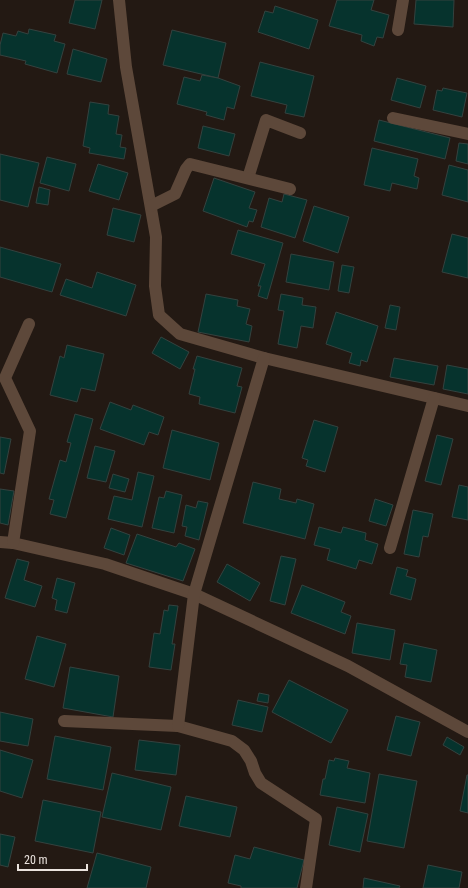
<svg xmlns="http://www.w3.org/2000/svg" width="468" height="888" font-family="'Roboto Condensed',sans-serif">
	<style>
		.building { fill: #06332d; stroke: #34423f }
		.lines { fill: none; stroke-linecap: round; stroke-linejoin: round }
		.street { stroke: #5d483a; stroke-width: 12 }
	</style>
	<rect width="100%" height="100%" fill="#231913"/>
	<g class="building">
		<path d="M75,0H102L95,29L69,23Z"/>
		<path d="M337,0H374L371,10L389,15L383,38L377,37L374,46L361,41L362,35L329,26Z"/>
		<path d="M416,0H454L453,27L414,24Z"/>
		<path d="M275,6L318,20L309,49L258,32L265,11L273,13Z"/>
		<path d="M29,29L56,35L54,41L65,44L57,73L25,64L26,61L0,55V45L3,33L16,36L18,31L28,34Z"/>
		<path d="M172,30L226,43L218,78L163,65Z"/>
		<path d="M73,49L107,59L101,82L67,74Z"/>
		<path d="M260,62L314,76L304,117L285,113L287,105L251,96Z"/>
		<path d="M202,75L218,78L240,86L234,109L227,107L224,120L206,115L207,112L177,104L184,77L200,81Z"/>
		<path d="M397,78L426,86L420,108L391,100Z"/>
		<path d="M443,88L467,93L462,117L433,110L437,90L442,91Z"/>
		<path d="M90,102L109,105L108,114L119,116L116,134L122,135L120,147L126,148L124,159L89,153L90,148L83,146Z"/>
		<path d="M379,120L450,138L445,159L374,141Z"/>
		<path d="M203,126L235,134L229,156L198,148Z"/>
		<path d="M459,143L468,144V164L456,161Z"/>
		<path d="M372,148L418,159L414,176L419,178L417,189L392,183L390,191L364,185Z"/>
		<path d="M0,154L39,163L28,207L0,200Z"/>
		<path d="M47,157L76,164L69,191L40,183Z"/>
		<path d="M98,164L128,173L119,200L89,191Z"/>
		<path d="M449,165L468,170V202L442,195Z"/>
		<path d="M214,178L255,192L249,208L257,210L253,222L249,221L247,227L203,211Z"/>
		<path d="M39,187L50,190L48,205L36,203Z"/>
		<path d="M284,194L307,200L295,238L261,227L269,198L282,202Z"/>
		<path d="M314,206L349,217L338,253L303,241Z"/>
		<path d="M113,208L141,215L134,242L107,235Z"/>
		<path d="M238,230L283,243L267,299L258,296L261,286H258L265,264L231,254Z"/>
		<path d="M452,234L468,238V278L442,272Z"/>
		<path d="M0,247L61,264L52,292L0,277Z"/>
		<path d="M291,254L334,262L329,290L286,282Z"/>
		<path d="M342,265L354,267L349,293L338,291Z"/>
		<path d="M97,272L136,285L126,316L60,295L66,279L92,288Z"/>
		<path d="M206,294L238,300L237,306L250,309L246,324L252,326L249,342L198,332Z"/>
		<path d="M281,294L303,298L302,305L316,307L313,328L301,326L297,348L278,344L284,311L278,310Z"/>
		<path d="M390,305L400,307L396,330L385,328Z"/>
		<path d="M336,312L378,326L367,362L361,360L360,366L349,363L352,353L326,344Z"/>
		<path d="M161,337L189,352L180,369L152,353Z"/>
		<path d="M67,345L104,354L95,391L81,388L77,402L50,395L60,356L64,358Z"/>
		<path d="M197,356L242,368L237,386L242,387L235,413L199,404L200,397L189,394L195,369H193Z"/>
		<path d="M394,358L438,366L434,385L390,377Z"/>
		<path d="M447,365L468,369V394L443,389Z"/>
		<path d="M110,402L131,410L133,405L164,417L158,435L149,432L144,445L100,429Z"/>
		<path d="M75,414L93,419L66,518L50,514L54,500L49,499L60,460L66,462L71,443L67,442Z"/>
		<path d="M314,420L338,427L325,472L306,466L308,460L302,458Z"/>
		<path d="M172,430L219,443L210,480L163,468Z"/>
		<path d="M437,435L453,439L441,485L425,481Z"/>
		<path d="M0,437L11,439L4,474L0,473Z"/>
		<path d="M95,446L115,451L106,482L87,478Z"/>
		<path d="M138,472L154,476L142,527L108,519L114,496L132,500Z"/>
		<path d="M113,474L129,479L125,492L109,488Z"/>
		<path d="M253,482L281,489L279,499L296,503L297,499L314,504L305,539L243,523Z"/>
		<path d="M459,485L468,487V520L452,517Z"/>
		<path d="M0,489L14,491L8,525L0,523Z"/>
		<path d="M166,491L182,495L174,533L152,528L159,497L164,498Z"/>
		<path d="M375,499L393,505L386,526L369,521Z"/>
		<path d="M198,501L208,503L199,540L185,536L187,527L182,526L186,505L196,508Z"/>
		<path d="M413,510L433,514L428,537L423,536L419,557L404,554Z"/>
		<path d="M319,527L341,533L343,527L366,533L365,540L378,544L372,564L359,560L356,569L327,560L330,549L314,545Z"/>
		<path d="M111,528L130,535L124,555L104,548Z"/>
		<path d="M137,534L176,547L179,543L195,549L183,581L126,563Z"/>
		<path d="M281,556L296,559L285,605L270,601Z"/>
		<path d="M17,559L29,562L24,580L42,586L35,607L5,598Z"/>
		<path d="M227,564L260,583L250,601L217,582Z"/>
		<path d="M397,567L408,570L406,576L416,579L411,600L390,594Z"/>
		<path d="M57,578L75,583L67,613L55,610L57,600L52,598Z"/>
		<path d="M302,585L345,602L341,612L351,616L345,634L291,613Z"/>
		<path d="M169,605L178,606L172,644H175L171,670L149,667L154,633L160,634L164,610L168,611Z"/>
		<path d="M357,623L395,630L390,660L352,653Z"/>
		<path d="M37,636L66,644L54,687L25,679Z"/>
		<path d="M404,643L437,650L431,682L405,677L407,665L400,664Z"/>
		<path d="M70,667L119,676L113,717L63,708Z"/>
		<path d="M289,680L348,710L331,743L272,712Z"/>
		<path d="M259,693L269,695L268,703L257,701Z"/>
		<path d="M238,700L268,707L262,732L232,725Z"/>
		<path d="M0,712L33,719L28,746L0,741Z"/>
		<path d="M396,716L420,722L411,756L387,750Z"/>
		<path d="M55,736L111,747L103,790L47,779Z"/>
		<path d="M447,737L464,747L460,755L443,745Z"/>
		<path d="M139,740L180,745L176,775L135,770Z"/>
		<path d="M0,750L33,760L22,798L0,791Z"/>
		<path d="M335,758L349,761L347,768L370,773L365,803L320,795L323,779H325L329,760L334,761Z"/>
		<path d="M112,773L171,787L161,830L102,817Z"/>
		<path d="M379,774L417,781L404,848L367,841Z"/>
		<path d="M467,775H468V813L460,811Z"/>
		<path d="M186,796L237,807L230,837L179,826Z"/>
		<path d="M43,800L101,812L93,853L35,841Z"/>
		<path d="M337,807L368,814L360,852L329,845Z"/>
		<path d="M0,834L15,837L8,867L0,865Z"/>
		<path d="M254,847L304,860L297,888H241V886L228,883L235,855L250,859Z"/>
		<path d="M97,853L151,867L146,888H87Z"/>
		<path d="M428,865L462,872L459,888H423Z"/>
		<path d="M364,878L400,886L399,888H363Z"/>
	</g>
	<g class="lines">
		<g class="street">
			<path d="M119,0L126,67L156,237L155,286L159,315L180,334L264,358L468,406"/>
			<path d="M398,30L403,0"/>
			<path d="M393,118L468,134"/>
			<path d="M248,178L266,120L300,133"/>
			<path d="M151,206L175,194L186,169L190,164L290,189"/>
			<path d="M0,542L13,543L105,564L194,594L348,666L468,732"/>
			<path d="M13,543L30,431L5,378L29,324"/>
			<path d="M390,548L434,398"/>
			<path d="M64,721L178,726L232,741L244,750L251,761L255,773L261,783L316,819L306,888"/>
			<path d="M178,726L194,594L264,358"/>
		</g>
	</g>
	<path d="M18 864v6h69v-6" fill="none" stroke="#eae3de" stroke-width="2"/>
	<text x="24" y="864" font-size="12" fill="#eae3de" stroke="#231913" stroke-width="3" paint-order="stroke">20 m</text>
</svg>
